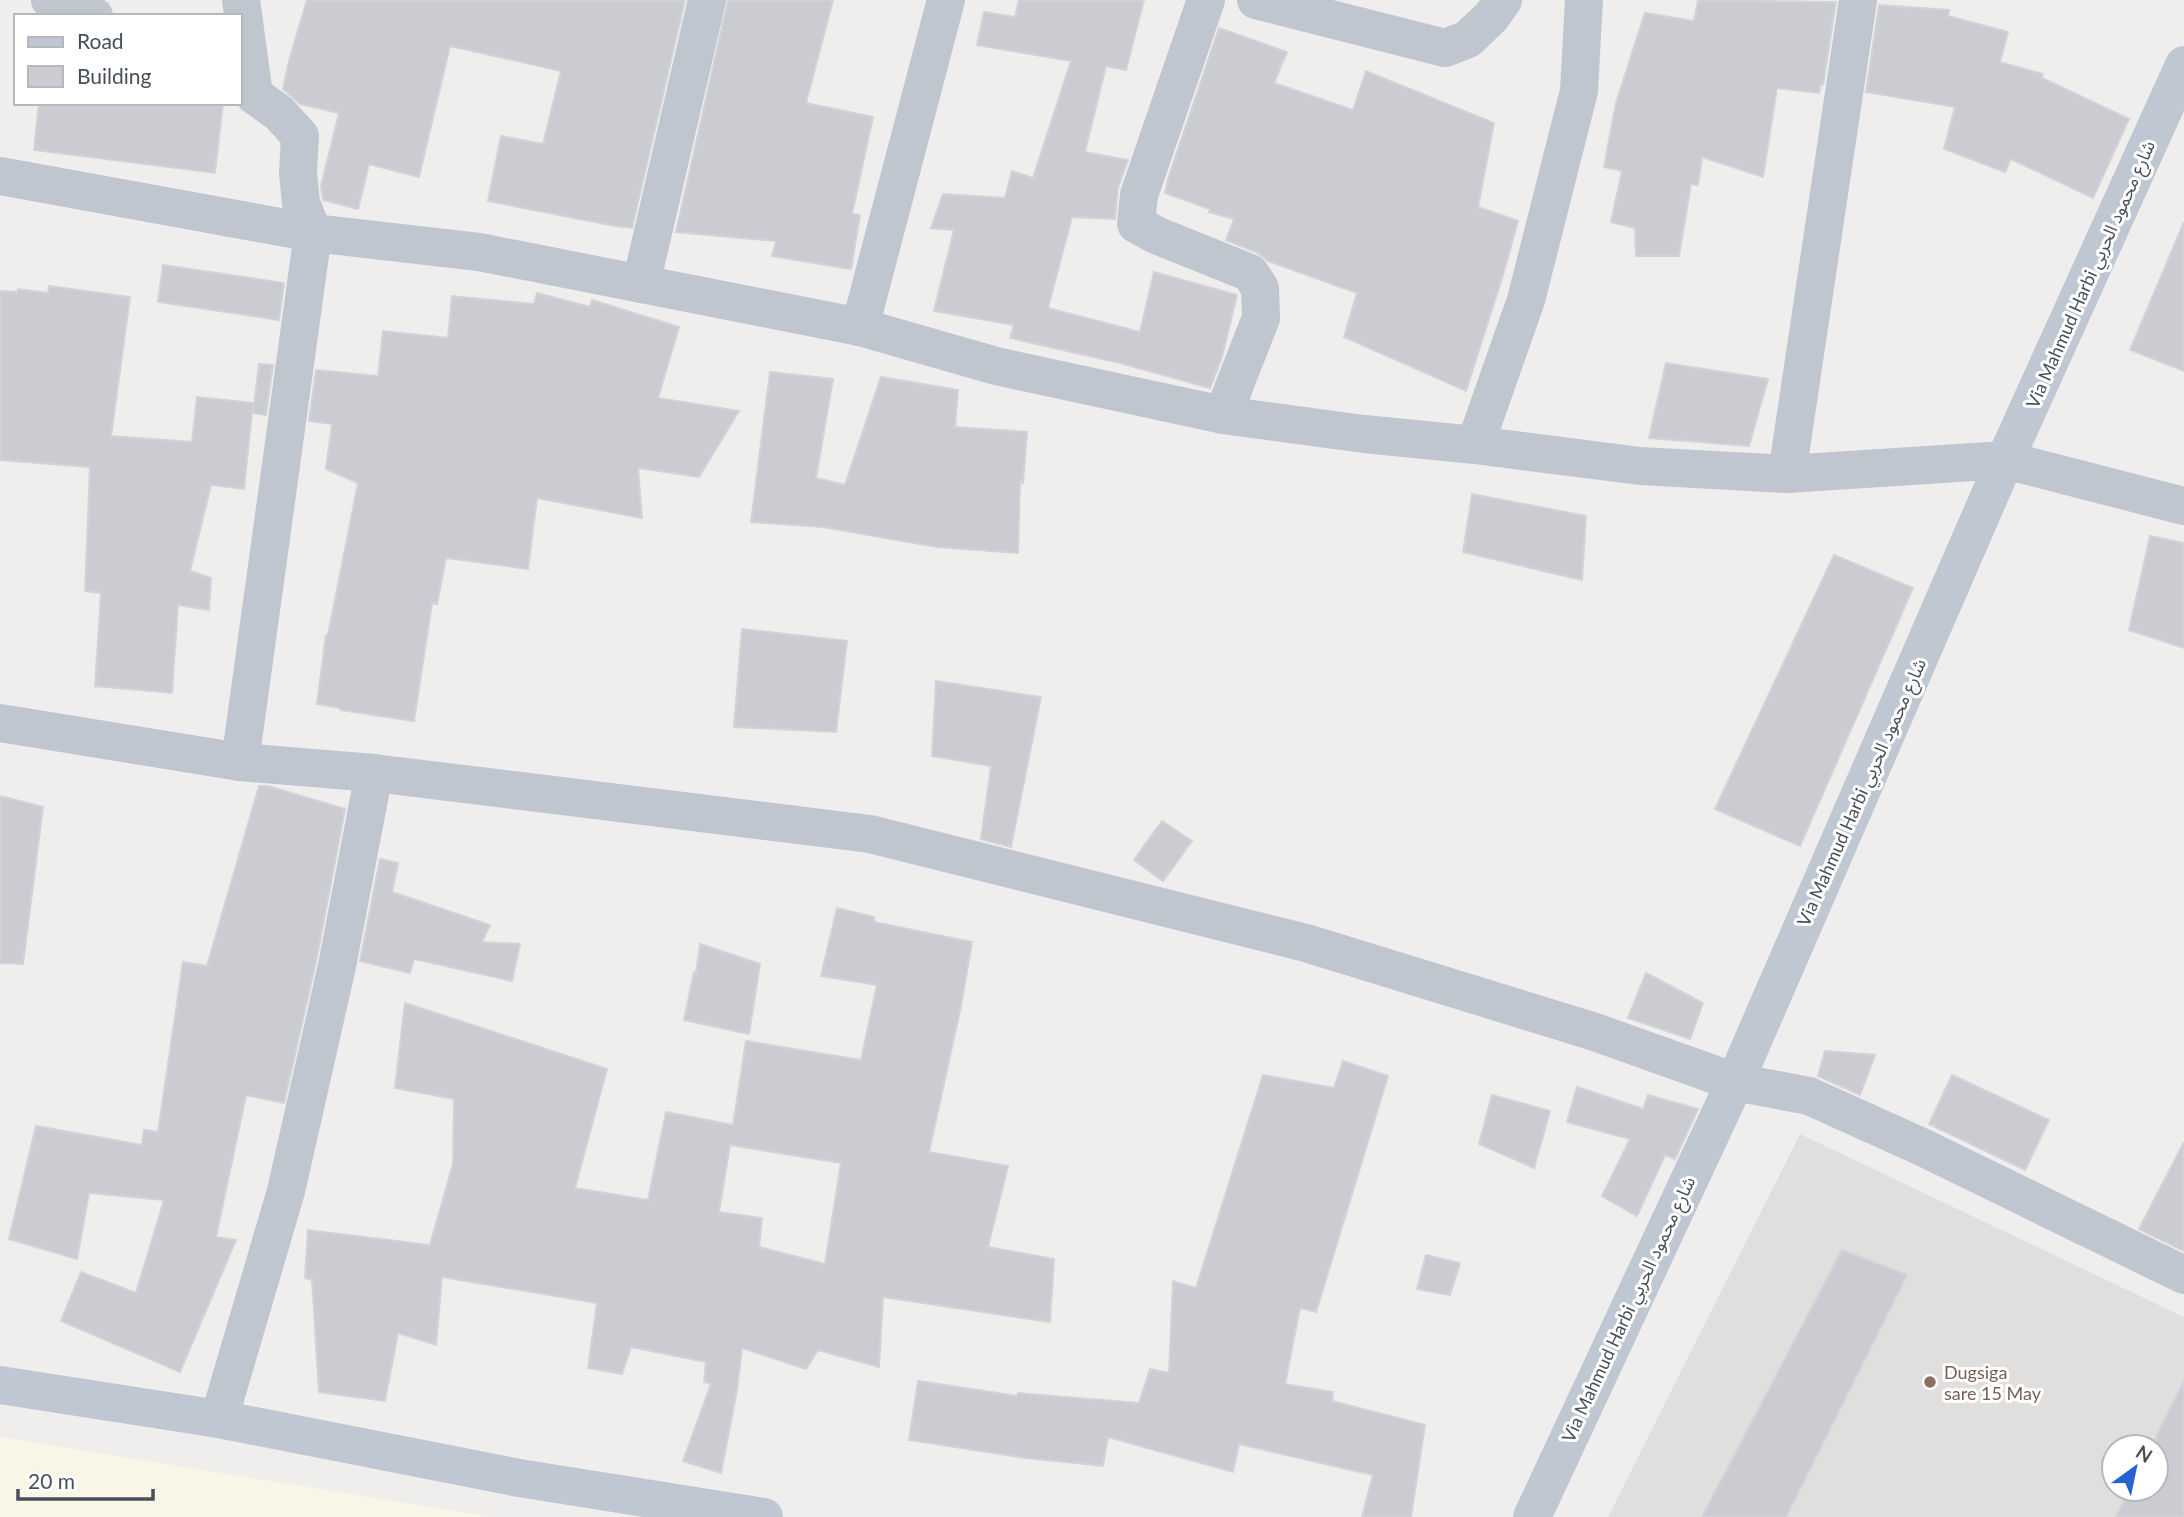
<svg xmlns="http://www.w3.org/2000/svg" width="2184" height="1517" font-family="Lato,'Noto Sans Arabic',sans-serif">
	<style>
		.commercial { fill: #faf6e7 }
		.education { fill: #e1dfde; fill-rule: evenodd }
		.building { fill: #caccd2; stroke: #d2d3d9; stroke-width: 2; fill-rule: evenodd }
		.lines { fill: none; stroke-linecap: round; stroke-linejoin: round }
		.street { stroke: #bfc6cf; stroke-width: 38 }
		.secondary { stroke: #bfc7d3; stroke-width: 38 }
		.education-dot { fill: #8d6e63; stroke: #fff; stroke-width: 2.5 }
		.labels { text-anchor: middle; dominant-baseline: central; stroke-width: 6; stroke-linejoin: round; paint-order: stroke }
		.street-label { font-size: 18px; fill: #474f59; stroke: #fff }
		.education-label { font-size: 18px; fill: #785e54; stroke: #fff; text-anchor: start }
	</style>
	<rect width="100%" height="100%" fill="#f0eeed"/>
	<path class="commercial" d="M0,1437L491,1517H0Z"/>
	<path class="education" d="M1800,1134L2184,1317V1517H1608ZM2114,1447H2156V1489H2114Z"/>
	<g class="building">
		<path d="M307,0H685L632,228L615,226L488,201L501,136L543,144L561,71L450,46L419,177L369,164L358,209L323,200L321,186L339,113L300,104L283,89L289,61Z"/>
		<path d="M728,0H833L806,103L873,117L852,214L860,215L851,269L772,256L776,241L676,232Z"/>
		<path d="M1019,0H1144L1126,70L1106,66L1085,152L1128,160L1118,188L1115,219L1072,217L1048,308L1140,332L1154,272L1237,295L1222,357L1210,388L1120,363L1010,338L1014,325L934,311L954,230L931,228L943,194L1005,198L1012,171L1033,178L1071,61L977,45L984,12L1015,17Z"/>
		<path d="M1698,0L1836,2L1823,85L1821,84L1819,93L1777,88L1763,177L1702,157L1698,185L1691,184L1679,256H1636L1635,228L1611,222L1622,171L1604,167L1616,103L1645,13L1694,21Z"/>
		<path d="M1879,5L1949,10L1948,16L2008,32L2000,62L2043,74L2042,78L2129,119L2093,198L2011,159L2005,172L1944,149L1955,107L1866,92Z"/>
		<path d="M1219,28L1287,52L1274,83L1353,110L1366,71L1494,123L1478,207L1518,221L1503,275L1466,391L1344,337L1357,293L1268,261L1258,253L1226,240L1234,219L1209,212L1210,209L1165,193L1168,179Z"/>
		<path d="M39,103H223L215,173L34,150Z"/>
		<path d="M2184,222V371L2130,350Z"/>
		<path d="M163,265L284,283L279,320L158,302Z"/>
		<path d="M49,286L130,297L111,436L192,442L197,397L253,403L244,489L211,485L190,571L211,578L209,610L178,605L172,693L95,686L101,593L85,591L90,467L0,460V291L17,292L18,289L48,293Z"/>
		<path d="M537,293L590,307L592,300L679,327L658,398L739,411L699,477L638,468L642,518L537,498L528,569L446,558L437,604L432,603L414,721L340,710V708L317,704L326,635H328L358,483L326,469L332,424L309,421L316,370L378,376L383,331L448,338L452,296L534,304Z"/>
		<path d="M1666,363L1768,379L1749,446L1649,438Z"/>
		<path d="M259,364L273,365L266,415L253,413Z"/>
		<path d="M770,372L833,379L816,478L845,485L881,377L958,390L955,427L1027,432L1023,483L1020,482L1018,553L937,547L823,527L751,522Z"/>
		<path d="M1472,494L1586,516L1582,580L1463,552Z"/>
		<path d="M2150,536L2184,543V648L2129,630Z"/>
		<path d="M1834,555L1913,588L1800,846L1715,809Z"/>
		<path d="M742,629L847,641L836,732L734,727Z"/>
		<path d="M936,681L1041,697L1011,847L981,839L991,766L932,756Z"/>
		<path d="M259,786H268L345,809L316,962L284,1103L246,1095L216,1237L236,1240L180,1372L61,1321L81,1272L136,1293L164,1200L89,1193L77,1259L9,1239L36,1126L142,1145L144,1130L158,1132L183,962L207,966Z"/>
		<path d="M0,796L43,807L23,964L0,963Z"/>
		<path d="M1162,821L1192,841L1163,881L1134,860Z"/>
		<path d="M380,859L398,863L392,892L490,925L482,942L520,944L512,981L414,959L410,973L360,961Z"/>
		<path d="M837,908L874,917V922L972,942L961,1006L929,1152L1008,1166L988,1247L1054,1259L1050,1322L883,1297L879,1367L818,1350L806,1369L742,1348L737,1390L721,1473L683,1461L711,1384L704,1382L706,1362L631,1347L622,1374L588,1368L597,1303L442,1277L436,1345L398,1333L385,1401L319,1392L312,1280L305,1278L308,1230L430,1245L453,1164L454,1099L395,1088L405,1003L607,1069L575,1188L648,1200L666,1112L733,1125L746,1041L861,1060L877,985L821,976ZM730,1145L841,1163L825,1264L759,1247L762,1218L719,1212Z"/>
		<path d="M700,944L760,964L749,1034L684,1020L694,972L696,973Z"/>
		<path d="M1646,973L1703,1003L1690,1039L1628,1018Z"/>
		<path d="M1825,1051L1875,1055L1860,1095L1818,1076Z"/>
		<path d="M1343,1061L1388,1076L1316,1312L1300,1308L1285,1384L1333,1392L1332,1401L1425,1425L1411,1517H1362L1373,1475L1239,1444L1233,1472L1108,1437L1103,1466L1026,1458L909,1440L918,1381L1017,1396L1018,1393L1139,1403L1150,1369L1169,1373L1173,1281L1196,1288L1263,1075L1334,1088Z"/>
		<path d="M1952,1075L2049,1120L2025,1170L1929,1124Z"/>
		<path d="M1577,1087L1643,1109L1648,1095L1698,1109L1675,1159L1665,1155L1637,1216L1602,1196L1630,1139L1567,1122Z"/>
		<path d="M1492,1095L1550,1111L1534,1168L1479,1144Z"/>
		<path d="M2184,1142V1251L2139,1229Z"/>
		<path d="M1842,1250L1907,1275L1786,1517H1702Z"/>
		<path d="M1426,1255L1460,1263L1450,1295L1417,1289Z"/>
		<path d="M2184,1381V1517H2116L2130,1489H2156V1447H2151Z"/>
	</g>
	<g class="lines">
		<g class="street">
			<path d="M50,0L56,7L94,16"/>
			<path d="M241,0L254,95"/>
			<path d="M1206,0L1139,195L1136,224L1156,235L1250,273L1260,288L1261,318L1223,415"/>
			<path d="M1256,0L1445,48L1468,39L1491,17L1503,0"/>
			<path d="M240,78L254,95L279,113L300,136L298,173L301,203L313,233L240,762"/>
			<path d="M0,176L313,233L479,252L860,327L996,366L1223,415L1364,434L1475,445L1640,466L1787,474L2005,460L2184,506"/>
			<path d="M641,284L707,0"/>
			<path d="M860,327L946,0"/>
			<path d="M1475,445L1526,300L1579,91L1584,0"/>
			<path d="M1787,474L1858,0"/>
			<path d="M0,723L240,762L374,773L870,834L1306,943L1595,1032L1735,1082L1809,1096L1922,1147L2184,1275"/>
			<path d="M219,1419L286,1191L337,966L374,773"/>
		</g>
		<g class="secondary">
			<path d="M0,1385L219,1419L519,1478L764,1517"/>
			<path d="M1532,1517L1735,1082L2005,460L2184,65"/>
		</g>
	</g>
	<circle class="education-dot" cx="1930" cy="1382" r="7"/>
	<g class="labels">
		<g class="street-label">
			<text transform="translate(2090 274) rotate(-66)">Via Mahmud Harbi شارع محمود الحربي</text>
			<text transform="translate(1861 792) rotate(-66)">Via Mahmud Harbi شارع محمود الحربي</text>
			<text transform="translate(1628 1309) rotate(-65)">Via Mahmud Harbi شارع محمود الحربي</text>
		</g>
		<g class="education-label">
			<text x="1944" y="1372">Dugsiga<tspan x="1944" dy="21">sare 15 May</tspan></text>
		</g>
	</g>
	<rect x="14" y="14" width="228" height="91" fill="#ffffff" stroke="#b5b9bd" stroke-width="2"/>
	<rect x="28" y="37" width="35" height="10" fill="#bfc7d3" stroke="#b5b9bd" stroke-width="2"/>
	<text x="77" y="49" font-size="21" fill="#474f59">Road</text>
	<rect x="28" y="66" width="35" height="21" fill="#caccd2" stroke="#b5b9bd" stroke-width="2"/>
	<text x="77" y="84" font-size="21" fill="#474f59">Building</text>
	<g transform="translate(2135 1468) rotate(33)"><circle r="33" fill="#ffffff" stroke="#b5b9bd" stroke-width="2"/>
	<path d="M0-5L12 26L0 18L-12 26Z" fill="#2562d2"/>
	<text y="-10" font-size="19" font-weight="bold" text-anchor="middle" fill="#474f59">N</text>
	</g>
	<path d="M18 1489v10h135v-10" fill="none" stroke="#474f59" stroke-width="3.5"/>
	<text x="28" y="1489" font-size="21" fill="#474f59" stroke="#ffffff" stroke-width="5" paint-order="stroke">20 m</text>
</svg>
